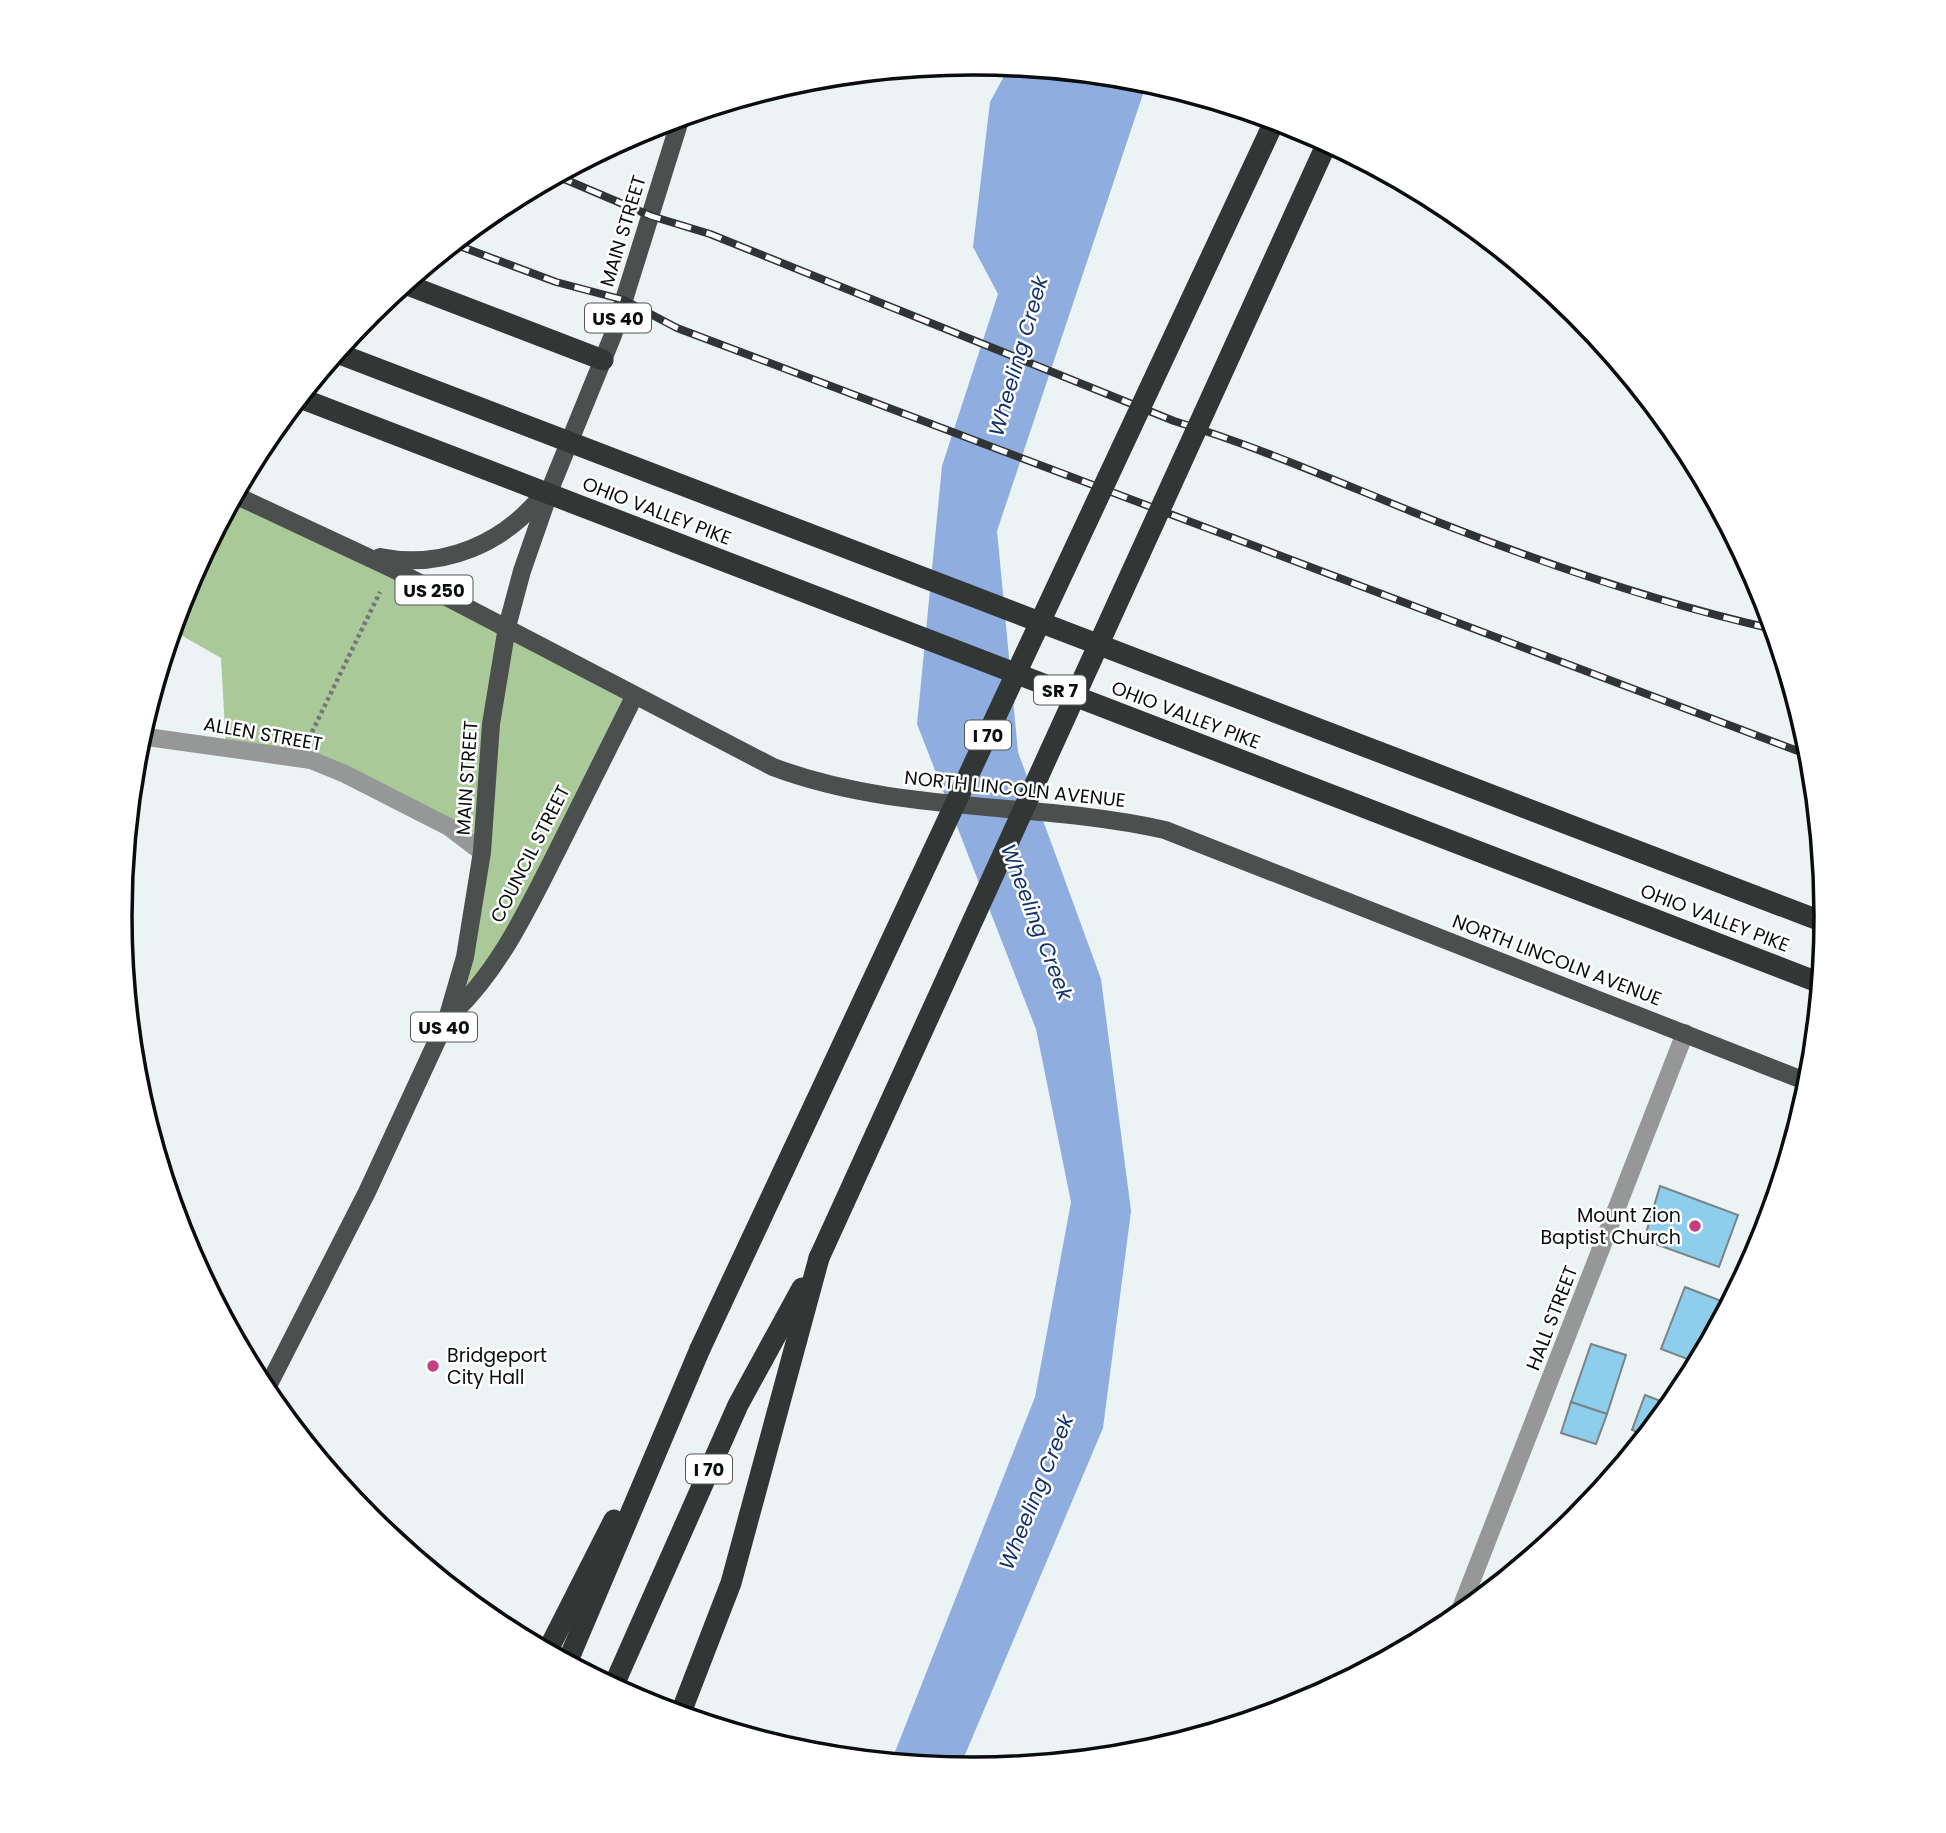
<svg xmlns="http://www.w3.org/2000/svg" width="1946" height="1833" font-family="Poppins,sans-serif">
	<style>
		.green { fill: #a9ca98 }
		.water { fill: #8fadde }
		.building { fill: #8dceec; stroke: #7c8286; stroke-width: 2 }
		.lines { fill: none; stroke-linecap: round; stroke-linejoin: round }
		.path { stroke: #727778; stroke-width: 4.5; stroke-dasharray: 3.5 3.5; stroke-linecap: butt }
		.street { stroke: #959897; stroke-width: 18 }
		.primary { stroke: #4b504e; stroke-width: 18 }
		.highway { stroke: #323735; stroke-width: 21 }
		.rail-casing { stroke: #303434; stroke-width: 8 }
		.rail { stroke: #fff; stroke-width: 5; stroke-dasharray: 16; stroke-linecap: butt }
		.highway-bridge { stroke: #323735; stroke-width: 21 }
		.poi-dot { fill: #c53f80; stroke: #fff; stroke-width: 2.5 }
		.labels { text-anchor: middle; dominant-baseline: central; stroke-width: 5; stroke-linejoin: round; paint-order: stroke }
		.shield { fill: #fff; stroke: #545656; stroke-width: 2 }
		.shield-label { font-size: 18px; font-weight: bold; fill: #0a0d0d }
		.street-label { font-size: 19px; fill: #0a0d0d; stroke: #fff }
		.poi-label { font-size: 19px; fill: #0a0d0d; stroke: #fff; text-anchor: end }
		.water-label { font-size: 21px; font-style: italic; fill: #11326d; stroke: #fff }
		.rim { fill: none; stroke: #0a0d0d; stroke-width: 3.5 }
	</style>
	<rect width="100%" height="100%" fill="#ebf3f4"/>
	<path class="green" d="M236,495L634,697L524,915L447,1019L482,852L345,774L226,748L221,658L172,630L177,614Z"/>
	<path class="water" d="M1009,67L1147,82L997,531L1018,752L1101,979L1131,1211L1103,1428L959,1769L891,1762L1035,1397L1071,1202L1036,1029L917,724L942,466L998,294L973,247L990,102Z"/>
	<g class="building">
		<path d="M1660,1186L1738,1215L1719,1267L1644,1240Z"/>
		<path d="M1685,1287L1729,1304L1698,1363L1661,1349Z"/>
		<path d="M1591,1344L1626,1355L1607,1414L1571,1402Z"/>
		<path d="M1645,1395L1671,1405L1646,1435L1632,1430Z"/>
		<path d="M1571,1402L1607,1414L1596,1444L1561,1433Z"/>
	</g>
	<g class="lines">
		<path class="path" d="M312,732L380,592"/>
		<g class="street">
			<path d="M140,736L311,760L345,774L449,827L482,852"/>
			<path d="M1457,1618L1685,1033"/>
		</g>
		<g class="primary">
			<path d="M235,495L391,568L773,767C898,814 1035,801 1165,830L1810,1083"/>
			<path d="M380,557C444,570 505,543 544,493"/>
			<path d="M447,1019C497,974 525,914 555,855C581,802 608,750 634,697"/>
			<path d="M265,1392L367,1192L447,1019L465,957L482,852L491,724L507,627L522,571L553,482L613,335L681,117"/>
		</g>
		<g class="highway">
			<path d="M405,284L603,360"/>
			<path d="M547,1652L614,1520"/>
			<path d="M567,1663L700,1349"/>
			<path d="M613,1687L738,1405L802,1288"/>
			<path d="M680,1715L731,1583L819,1258"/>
		</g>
		<defs>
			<g id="rail">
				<path d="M557,176L651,216L710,234L1174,421C1266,449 1354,489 1443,524C1551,566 1661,604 1773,629"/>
				<path d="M454,244L556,282L624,300L677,328L1811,756"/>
			</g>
		</defs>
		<use href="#rail" class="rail-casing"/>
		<use href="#rail" class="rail"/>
		<g class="highway-bridge">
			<path d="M337,353L1826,923"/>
			<path d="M300,398L1820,983"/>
			<path d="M819,1258L1327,143"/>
			<path d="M700,1349L1275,120"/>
		</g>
	</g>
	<g class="poi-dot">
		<circle cx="1695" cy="1226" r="7"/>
		<circle cx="433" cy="1366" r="7"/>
	</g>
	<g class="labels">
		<g class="shield">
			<rect x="585" y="303.5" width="66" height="29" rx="5"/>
			<rect x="395.5" y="575.5" width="77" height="29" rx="5"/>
			<rect x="1034" y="675.5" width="52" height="29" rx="5"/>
			<rect x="965" y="720.5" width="46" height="29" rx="5"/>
			<rect x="411" y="1012.5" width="66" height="29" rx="5"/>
			<rect x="686" y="1454.5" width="46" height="29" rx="5"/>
		</g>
		<g class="shield-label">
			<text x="618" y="318">US 40</text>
			<text x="434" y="590">US 250</text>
			<text x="1060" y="690">SR 7</text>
			<text x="988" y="735">I 70</text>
			<text x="444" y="1027">US 40</text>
			<text x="709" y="1469">I 70</text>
		</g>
		<g class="street-label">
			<text transform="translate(623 231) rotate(-73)">MAIN STREET</text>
			<text transform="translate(657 511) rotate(21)">OHIO VALLEY PIKE</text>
			<text transform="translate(1186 715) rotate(21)">OHIO VALLEY PIKE</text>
			<text transform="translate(263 734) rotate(10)">ALLEN STREET</text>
			<text transform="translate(467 778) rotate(-86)">MAIN STREET</text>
			<text transform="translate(1015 789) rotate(6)">NORTH LINCOLN AVENUE</text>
			<text transform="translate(530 854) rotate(-63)">COUNCIL STREET</text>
			<text transform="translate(1715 918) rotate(21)">OHIO VALLEY PIKE</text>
			<text transform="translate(1557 960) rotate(21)">NORTH LINCOLN AVENUE</text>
			<text transform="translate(1552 1318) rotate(-69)">HALL STREET</text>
		</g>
		<g class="poi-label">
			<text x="1681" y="1215">Mount Zion<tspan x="1681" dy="22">Baptist Church</tspan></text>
			<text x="447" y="1355" text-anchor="start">Bridgeport<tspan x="447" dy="22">City Hall</tspan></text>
		</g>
		<g class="water-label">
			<text transform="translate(1018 356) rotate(-74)">Wheeling Creek</text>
			<text transform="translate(1037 922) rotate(69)">Wheeling Creek</text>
			<text transform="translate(1036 1492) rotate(-68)">Wheeling Creek</text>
		</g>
	</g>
	<path d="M0 0H1946V1833H0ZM132 916a841 841 0 1 1 1682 0a841 841 0 1 1-1682 0Z" fill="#fff" fill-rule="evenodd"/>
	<path class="rim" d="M132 916a841 841 0 1 1 1682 0a841 841 0 1 1-1682 0Z"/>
</svg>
